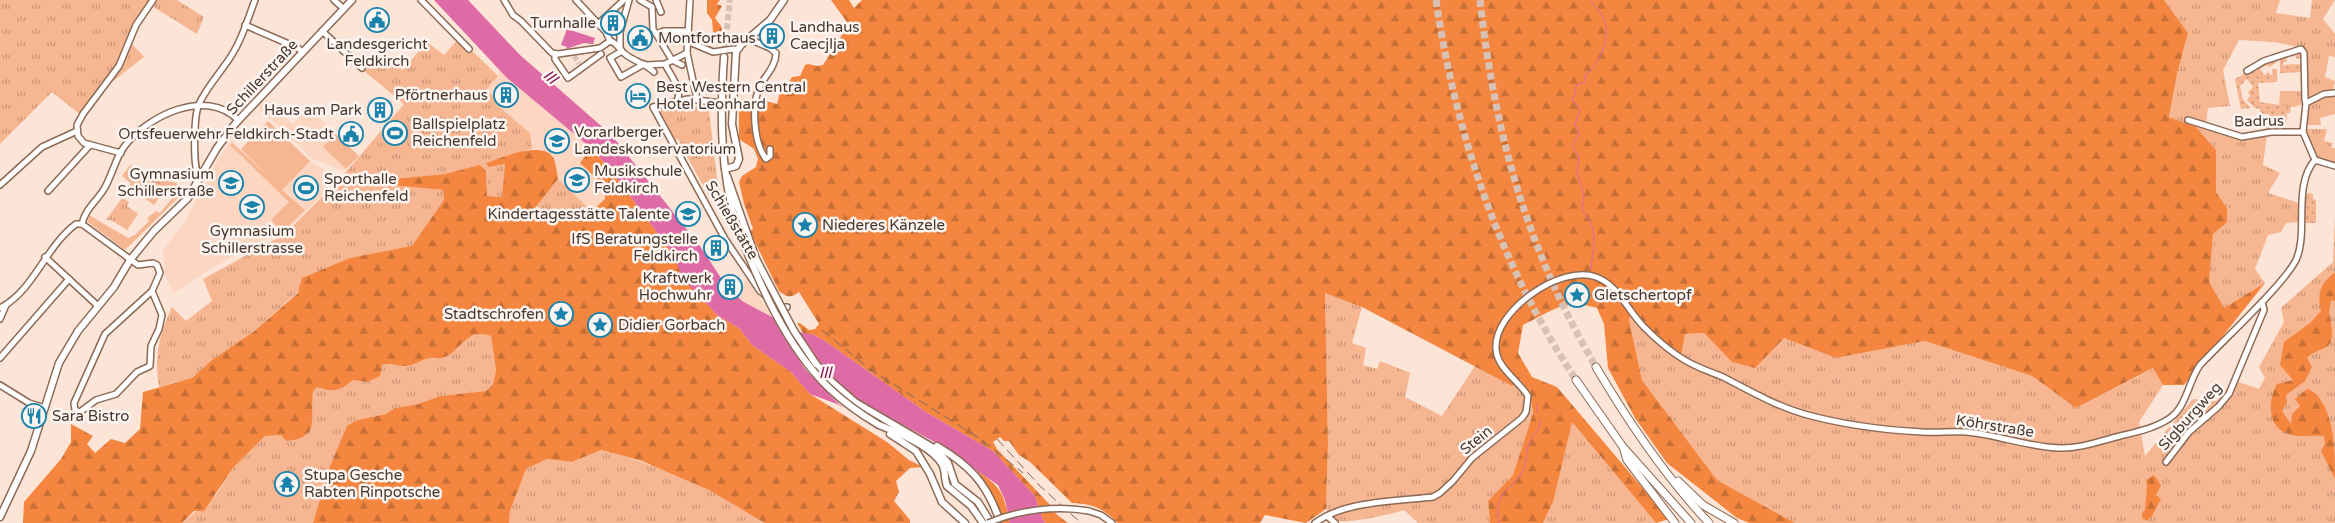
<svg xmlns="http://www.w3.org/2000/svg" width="2335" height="523" font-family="'Varela Round',sans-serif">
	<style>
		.built { fill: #fcd6c1 }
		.grass { fill: url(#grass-tufts) }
		.forest { fill: url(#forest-firs) }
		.garden { fill: url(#garden-dots) }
		.pitch { fill: #f6b692 }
		.water { fill: #de6ba5 }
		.pier { fill: #fce4d7 }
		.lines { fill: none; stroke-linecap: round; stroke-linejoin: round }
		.stream { stroke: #de6ba5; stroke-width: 1 }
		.minor-tunnel { stroke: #d8c2b5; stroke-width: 5; stroke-dasharray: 5 2.5; stroke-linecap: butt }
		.major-tunnel { stroke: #d8c2b5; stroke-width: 6; stroke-dasharray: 6 3; stroke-linecap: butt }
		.highway-tunnel { stroke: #d8c2b5; stroke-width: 7; stroke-dasharray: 7 3.5; stroke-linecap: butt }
		.minor-casing { stroke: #8c6a56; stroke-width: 8 }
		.major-casing { stroke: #8c6a56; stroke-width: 9 }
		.highway-casing { stroke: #8c6a56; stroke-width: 9 }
		.minor { stroke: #fff; stroke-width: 5 }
		.major { stroke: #fff; stroke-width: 6 }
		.highway { stroke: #fff; stroke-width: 7 }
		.rail { stroke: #7a685e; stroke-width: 1; stroke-dasharray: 10 5; stroke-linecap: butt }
		.minor-bridge-casing { stroke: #8c6a56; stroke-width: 8; stroke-linecap: butt }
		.major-bridge-casing { stroke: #8c6a56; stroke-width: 9; stroke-linecap: butt }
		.minor-bridge { stroke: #fff; stroke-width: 5 }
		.major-bridge { stroke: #fff; stroke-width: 6 }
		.labels { text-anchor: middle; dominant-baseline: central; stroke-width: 5; stroke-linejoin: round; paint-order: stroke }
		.poi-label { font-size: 15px; fill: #48382f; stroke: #fdf5f1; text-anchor: start }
		.street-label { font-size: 15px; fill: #48382f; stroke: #fdf5f1 }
		.water-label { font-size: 16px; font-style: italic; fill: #821a56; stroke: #fdf5f1 }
	</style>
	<defs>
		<pattern id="grass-tufts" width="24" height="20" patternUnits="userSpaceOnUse" patternTransform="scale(1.25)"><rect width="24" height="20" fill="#f6b692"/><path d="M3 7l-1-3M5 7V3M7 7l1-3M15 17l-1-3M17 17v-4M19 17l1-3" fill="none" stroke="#c99578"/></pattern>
		<pattern id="forest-firs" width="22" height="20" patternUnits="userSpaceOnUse" patternTransform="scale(1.25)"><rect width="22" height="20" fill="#f48640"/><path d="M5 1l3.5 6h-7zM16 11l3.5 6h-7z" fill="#c86f36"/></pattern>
		<pattern id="garden-dots" width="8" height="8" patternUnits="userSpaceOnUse" patternTransform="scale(1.25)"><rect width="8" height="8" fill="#f6b692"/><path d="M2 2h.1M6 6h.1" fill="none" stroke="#c99578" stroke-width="1.8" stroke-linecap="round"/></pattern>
	</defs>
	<rect width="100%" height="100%" fill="#fce4d7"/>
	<g class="built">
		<path d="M501,71L591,148L580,163L605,186V199L592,211L558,179L553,158L548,153L532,149L530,133L496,104L486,90Z"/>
		<path d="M267,99L293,124L309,108L359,156L344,171L313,159L258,107Z"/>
		<path d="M231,140L282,189L310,161L339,178L284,234L261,241L210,269L174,293L165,275L163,251L186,220L215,165Z"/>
		<path d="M747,277L772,317L743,301L738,295Z"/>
	</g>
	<g class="grass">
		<path d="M0,0H177L204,17L197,34L152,6L138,25L132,44L144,57L108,85L82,116L52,92L0,144Z"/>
		<path d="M2164,0H2280L2276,13L2310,18L2312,0H2335L2323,19L2335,34V57L2329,56L2325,77L2335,81L2333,90L2317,93L2307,100L2306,98V50L2304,48L2274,42L2239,40L2223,70L2230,106L2208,108L2206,125L2241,137L2267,134L2263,165L2280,173L2268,193L2299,203L2298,222L2286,223L2281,232L2268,235L2255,269L2265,283L2224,309L2208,282L2213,234L2227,208L2216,192V150L2196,127L2169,117L2177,74L2188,33Z"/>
		<path d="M459,38L498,76L486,90L495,98L496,104L530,133L532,149L486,163L489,167L505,164L502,197L487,196L486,171L480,166L445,174L384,180L391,185L443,190L445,200L412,247L350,258L298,292L253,332L212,360L192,378L159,387C154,354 159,336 172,307L186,321L212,301L203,279L285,234L340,179L404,104L364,71L383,51L403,70L427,42L444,55Z"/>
		<path d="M2280,91H2303V104L2294,107L2279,106Z"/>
		<path d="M2335,95V114L2320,118L2321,125H2306C2308,101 2310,97 2335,95Z"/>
		<path d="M686,104L709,110L717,178L729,226L701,182L678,139L673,141L658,111Z"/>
		<path d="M2305,129H2327L2324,141L2332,143L2331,148H2335V164L2315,156Z"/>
		<path d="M130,165L188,188L125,250L88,222L89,215L128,238L135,235L149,221L147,218L156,211L160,213L173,197L164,191L154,205L140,195L137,198L125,191L131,183L122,176Z"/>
		<path d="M558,179L592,211L535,222L531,213Z"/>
		<path d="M122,198L129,202L127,206L138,214L127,230L111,220H106Z"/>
		<path d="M2335,216V523H1795L1717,480L1642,380L1629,320L1631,311L1681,357L1685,334L1704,333L1732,361L1784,338L1836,358L1925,341L2032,376L2076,408L2154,368L2163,385L2139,422L2145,456L2193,399L2217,401L2233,380L2259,389L2265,378L2259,367L2284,322L2281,308L2333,262Z"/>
		<path d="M1325,292L1362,307L1352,343L1366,348L1363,365L1377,369L1380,361L1410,373L1405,397L1442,416L1475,366L1512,386L1520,378L1530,392L1533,413L1513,475L1488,501L1490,523H1418L1404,510C1389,515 1351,523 1336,521C1332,518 1329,512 1326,509L1328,443Z"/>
		<path d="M482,333L491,335L496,370L493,384L486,391L440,396L418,404L395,408L386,414L357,420L329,469L313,523H182L216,495L233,468L265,436L281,435L286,441L312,425C312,414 308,397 316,388C322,387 323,389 328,390C338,392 346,386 353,380L367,382L382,365L393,363L405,366L430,358H442L457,349L467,337Z"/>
		<path d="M1571,421L1656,523H1543L1553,502Z"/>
		<path d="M601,450C659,465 717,488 765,523H509L510,511L526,469L547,459L572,462Z"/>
	</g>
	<g class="forest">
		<path d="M707,0H720L717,4L722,6L715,18L721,26L723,34L719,36L713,32L712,20L707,13Z"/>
		<path d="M831,0H849L854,8L862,0H2164L2188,33L2177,74L2169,117L2196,127L2216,150V192L2227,208V222L2213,234L2209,282L2224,308L2265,283L2184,385H2163L2153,368L2076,408L2032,376L1925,341L1836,358L1784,338L1755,368L1732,362L1704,333L1685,334L1681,357L1644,327L1631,311L1629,320L1642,380L1717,480L1795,523H1749L1737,518L1667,463L1635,418L1608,368L1604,324L1597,308C1564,298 1552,311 1523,325L1518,353L1532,377L1557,387L1669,519L1656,523L1572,422L1553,502L1543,523H1490L1488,501L1513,475L1533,413L1530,392L1520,379L1512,386L1362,307L1325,293L1328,443L1326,509L1306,523L1265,515L1260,523H1118C1102,508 1094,504 1072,503L1030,462L1019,455L1009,441H1004L1000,437L993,442L997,449L1052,507L1056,514L1068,523H1046L1043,520L1035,496L993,451L926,412L825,341L814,335L803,333L797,323H800L809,330L815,329L819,324L799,292C791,298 787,298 779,291L751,234L750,231L753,229L744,204L739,182L742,176L756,167L758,159L754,149L739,139V99H759L777,104L781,88L788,84L792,77L800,76L805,65L808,64L817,66L823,65C832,52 839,38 849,25Z"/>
		<path d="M591,148L610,169L673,254L684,279L717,315L740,329L752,345L791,372L810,394L887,442L909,460L923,467L910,468L896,481L899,492L894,501L910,520V523H765L709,490L642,461L601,450L572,462L547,459L526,469L510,511L509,523H313L329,469L347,426L357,420L386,414L395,408L418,404L440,396L486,391L493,384L496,370L491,336C464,327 463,352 442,358C438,359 434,357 430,358C422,359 413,366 405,366C395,366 395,362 382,365L380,376L367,382L353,380C346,386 338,392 328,390C322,389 322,387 316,388L313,392C309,420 322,437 286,441L281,435L265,436L233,468L204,511H194L182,523H23L24,502L61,459L71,442V424L93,436L87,444L95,453L111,439L125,443L140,429L143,392L192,378L212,360L253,332L298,293L302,278L350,258L412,246L444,200L443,190L391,185L383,180L445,174L480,165L486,171L487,196L502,197L505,164L489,167L486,163C501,158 544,139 554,159C556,165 557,173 558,179L531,213L535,222L592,211L605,199V186L580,163Z"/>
		<path d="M2335,272V301L2331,300C2331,304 2329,309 2329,312C2331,324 2335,337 2328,346C2320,351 2313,351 2307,358L2312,367L2305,381L2286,395L2287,402L2282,411L2291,424L2292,414L2300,406L2295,399L2307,389C2318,393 2319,398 2325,407C2335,430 2335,454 2335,479L2321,451L2325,444L2324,436C2314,435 2301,437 2292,435C2267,430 2267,402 2277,384L2293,380L2280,365L2284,342L2310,323L2321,311C2317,293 2320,284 2335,272Z"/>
		<path d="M976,470C1002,488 1003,492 1010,523H1002L987,487Z"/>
		<path d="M2154,475L2161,485L2156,495L2161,499L2152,516L2147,521L2142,518V513L2145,510L2147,486L2146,480Z"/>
	</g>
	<g class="garden">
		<path d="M2298,51L2302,52V58L2296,59V56L2286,57L2287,62H2283V65L2301,64L2303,72L2280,73V57Z"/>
		<path d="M2277,59V62L2269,67L2267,65L2260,69L2264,75L2269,72L2270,75L2273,74L2272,69H2277V82L2258,83L2260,102L2291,107L2290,113H2287L2286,124H2279L2278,130L2263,131L2264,126L2267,125V128L2274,126L2272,118H2269V114H2262V120L2260,121V109L2255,108L2247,100L2250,96L2248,92L2253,87L2247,79L2240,86L2243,100L2251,108L2241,109L2235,79L2264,62Z"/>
		<path d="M2308,193L2313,194V199L2316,200V223H2303L2306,195Z"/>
	</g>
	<g class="pitch">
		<path d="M399,115L413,126L391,152L378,140Z"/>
		<path d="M268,121L310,161L282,190L305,210L283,232L271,220L289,202L230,145L232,143L270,178L241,149Z"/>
		<path d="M335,134L359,156L346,169L323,147Z"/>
	</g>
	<g class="water">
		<path d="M434,0H468L520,55L607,131L618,143L700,246L721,278L742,301L800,332L814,335L825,341L926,412L993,451L1035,496L1043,520L1046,523H1010L1005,500L998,485L976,470L837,404L810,394L791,372L752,345L740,329L717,315L683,279L673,254L610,169L591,148L507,78Z"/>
		<path d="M567,29L595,38L593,44L584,43L566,49L567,47L561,45Z"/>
	</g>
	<path class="pier" d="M772,316L796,327L819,362L851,395L873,409L944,447L968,464L979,476L950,457L948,459L867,421L839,404L805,369Z"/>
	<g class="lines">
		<g class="stream">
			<path d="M1590,0C1594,6 1601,12 1604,19C1611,37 1600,65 1585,75V82L1576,85L1575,95L1572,99L1580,110L1575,124L1579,134C1572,146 1571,145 1579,157L1577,173L1584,195L1582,210C1600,232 1593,243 1591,269"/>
			<path d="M1536,404L1538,412"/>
			<path d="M1499,523C1492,489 1512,493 1523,470C1528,460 1525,449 1531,439C1535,432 1541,430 1540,419"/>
		</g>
		<path class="minor-tunnel" d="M574,56L579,64"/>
		<path class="major-tunnel" d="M724,56L730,0"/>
		<g class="highway-tunnel">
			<path d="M1436,0C1456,136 1500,265 1576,380"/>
			<path d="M1480,0C1490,91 1509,180 1545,265C1559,300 1577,334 1596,367"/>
		</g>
		<defs>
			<g id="minor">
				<path d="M334,0L344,9"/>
				<path d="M421,0L469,49"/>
				<path d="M504,0L513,15L521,21L552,53L558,54L600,48L610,41L606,32L576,0"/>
				<path d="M640,0L652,7L653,29"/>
				<path d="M656,0L661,12"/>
				<path d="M690,0L687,53L697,99"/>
				<path d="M598,24L624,0"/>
				<path d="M245,25L298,48L302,52"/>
				<path d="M322,31L362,68"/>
				<path d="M655,32L672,60L682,65"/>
				<path d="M656,34L664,31H688"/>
				<path d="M749,39L770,48L776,53C776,65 767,74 761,84C751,102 753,142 766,159L770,156V149"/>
				<path d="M610,41C618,43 619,50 625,54C635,62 645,63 654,72"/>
				<path d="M687,41L713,52L734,49"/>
				<path d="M620,48V32L629,0"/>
				<path d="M622,51L610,58L621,77L644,64"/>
				<path d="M555,54V59L568,78L601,54"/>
				<path d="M665,64C670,75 683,89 677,101"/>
				<path d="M647,65L665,64L687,53"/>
				<path d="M2247,71L2264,61L2301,49L2304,53L2305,100L2306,103"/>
				<path d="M2335,93L2324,94L2306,103L2303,132L2315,160L2335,166"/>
				<path d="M721,103L688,99L653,107L725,239L760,291L780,307H787"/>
				<path d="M2188,120L2242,137L2271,132H2303"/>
				<path d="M121,153L84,143L78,136L77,125L83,114L119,66L136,25L153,0"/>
				<path d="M200,178C192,171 194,115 199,104C207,86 223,70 233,53C243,37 248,18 255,0"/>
				<path d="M0,185L42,147L77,131"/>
				<path d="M48,191L90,145"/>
				<path d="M82,224L138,265L153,263L157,265L160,273L152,291L105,334L74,403L75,410L80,412L96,400L116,394L137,372L150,366L151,346L159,329L162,315L152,291"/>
				<path d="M82,224C85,209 97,201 104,189C112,176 115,159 124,147C147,116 206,87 238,120"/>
				<path d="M45,257L98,306"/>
				<path d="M0,308C33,292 45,247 76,224H82"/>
				<path d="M0,319L6,305"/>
				<path d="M0,358L69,279"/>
				<path d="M0,385L29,403L45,408"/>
				<path d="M2166,462L2189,432L2218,407L2229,394L2264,310L2262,302"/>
				<path d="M1089,511L1101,515L1112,523"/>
				<path d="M1327,516L1335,523"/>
				<path d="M1315,523C1344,501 1397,501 1433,497L1440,493L1453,481L1472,458L1522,418L1526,412L1528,396C1518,380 1497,368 1496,349C1493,311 1561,264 1596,277C1619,285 1628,312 1645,328C1658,341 1677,357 1694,365C1704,370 1714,373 1723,377C1750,391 1774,405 1804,414C1840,424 1885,430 1922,432C1937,433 1952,431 1967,432C1998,435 2028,447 2059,448C2079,449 2100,441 2120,436C2136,432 2156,428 2170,418C2187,406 2188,382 2200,365C2225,339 2251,315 2275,288C2282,280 2291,270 2296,260C2309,232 2292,186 2315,160"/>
			</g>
			<g id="major">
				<path d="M724,57C720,115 720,171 737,227"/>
				<path d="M725,169L736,166L739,159L732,124L736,52L741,45L770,20L784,0"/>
				<path d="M727,176L756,259"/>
				<path d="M816,364L831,381L855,402L937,450L948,463L955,484L978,502L991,523"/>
				<path d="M879,425C897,432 932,447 942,464C946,471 944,479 947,486L971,506L983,523"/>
				<path d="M890,434L916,451L930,474"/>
				<path d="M937,446C969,465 986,482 999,519"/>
				<path d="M942,502L965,523"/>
				<path d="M0,517L31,451L59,363L78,331L114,287L130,260L154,231L188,198L217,148L235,124L352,0"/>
			</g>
			<g id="highway">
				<path d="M1596,367C1629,423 1664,475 1709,523"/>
				<path d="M1576,380L1623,447L1691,523"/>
				<path d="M1624,450L1627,460L1675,523"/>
				<path d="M1678,481L1703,505L1734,523"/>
			</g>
		</defs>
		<use href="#minor" class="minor-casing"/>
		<use href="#major" class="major-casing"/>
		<use href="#highway" class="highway-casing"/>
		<use href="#minor" class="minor"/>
		<use href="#major" class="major"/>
		<use href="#highway" class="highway"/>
		<g class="rail">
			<path d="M822,330L871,370L982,440L1023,473"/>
			<path d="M997,439L1040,486L1081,523"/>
		</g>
		<defs>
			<path id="minor-bridge" d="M988,523C1018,510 1057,505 1089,511"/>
			<g id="major-bridge">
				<path d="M737,227C759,283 786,347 830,389C845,403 862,415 879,425"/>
				<path d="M756,259L794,331L816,364"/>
				<path d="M930,474L942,502"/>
			</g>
		</defs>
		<use href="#minor-bridge" class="minor-bridge-casing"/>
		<use href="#major-bridge" class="major-bridge-casing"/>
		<use href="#minor-bridge" class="minor-bridge"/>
		<use href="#major-bridge" class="major-bridge"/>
	</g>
	<defs>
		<symbol id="civic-ring" viewBox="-11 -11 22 22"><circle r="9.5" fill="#fdf5f1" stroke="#1a83ac" stroke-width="1.5"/><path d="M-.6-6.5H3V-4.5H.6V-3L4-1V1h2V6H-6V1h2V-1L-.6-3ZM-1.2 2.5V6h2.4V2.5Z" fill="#1a83ac"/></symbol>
		<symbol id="building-ring" viewBox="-11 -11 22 22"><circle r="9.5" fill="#fdf5f1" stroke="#1a83ac" stroke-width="1.5"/><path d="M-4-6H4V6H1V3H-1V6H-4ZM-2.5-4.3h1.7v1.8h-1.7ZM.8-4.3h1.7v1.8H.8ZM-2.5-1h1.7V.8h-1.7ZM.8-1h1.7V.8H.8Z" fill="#1a83ac"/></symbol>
		<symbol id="hotel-ring" viewBox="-11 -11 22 22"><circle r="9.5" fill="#fdf5f1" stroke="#1a83ac" stroke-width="1.5"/><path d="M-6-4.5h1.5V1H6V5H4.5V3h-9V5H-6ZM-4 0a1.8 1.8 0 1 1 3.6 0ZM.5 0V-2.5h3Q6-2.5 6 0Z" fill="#1a83ac"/></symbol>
		<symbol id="stadium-ring" viewBox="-11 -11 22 22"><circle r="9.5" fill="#fdf5f1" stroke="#1a83ac" stroke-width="1.5"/><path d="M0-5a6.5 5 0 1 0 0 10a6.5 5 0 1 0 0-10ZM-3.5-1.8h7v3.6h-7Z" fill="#1a83ac"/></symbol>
		<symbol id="university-ring" viewBox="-11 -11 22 22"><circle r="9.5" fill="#fdf5f1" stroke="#1a83ac" stroke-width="1.5"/><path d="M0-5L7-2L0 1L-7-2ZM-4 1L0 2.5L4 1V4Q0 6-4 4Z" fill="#1a83ac"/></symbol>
		<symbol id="school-ring" viewBox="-11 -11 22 22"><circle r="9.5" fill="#fdf5f1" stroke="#1a83ac" stroke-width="1.5"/><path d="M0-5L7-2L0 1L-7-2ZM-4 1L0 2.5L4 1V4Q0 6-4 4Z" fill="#1a83ac"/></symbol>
		<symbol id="sight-ring" viewBox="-11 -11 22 22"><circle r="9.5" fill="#fdf5f1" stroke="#1a83ac" stroke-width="1.5"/><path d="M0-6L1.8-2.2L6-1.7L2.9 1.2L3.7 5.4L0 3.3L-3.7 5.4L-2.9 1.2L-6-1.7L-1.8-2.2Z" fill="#1a83ac"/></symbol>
		<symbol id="restaurant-ring" viewBox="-11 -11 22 22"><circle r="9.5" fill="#fdf5f1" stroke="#1a83ac" stroke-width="1.5"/><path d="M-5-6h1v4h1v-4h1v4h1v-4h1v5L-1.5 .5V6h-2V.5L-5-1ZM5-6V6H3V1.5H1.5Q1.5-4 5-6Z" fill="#1a83ac"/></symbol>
		<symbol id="temple-ring" viewBox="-11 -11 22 22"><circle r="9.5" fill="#fdf5f1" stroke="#1a83ac" stroke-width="1.5"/><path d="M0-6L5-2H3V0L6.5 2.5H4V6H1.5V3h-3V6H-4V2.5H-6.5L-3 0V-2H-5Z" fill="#1a83ac"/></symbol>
	</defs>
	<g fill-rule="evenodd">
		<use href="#civic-ring" x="363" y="6" width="28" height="28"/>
		<use href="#building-ring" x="599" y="9" width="28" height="28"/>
		<use href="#building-ring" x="758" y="22" width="28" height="28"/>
		<use href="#civic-ring" x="626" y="24" width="28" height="28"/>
		<use href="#building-ring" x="492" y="81" width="28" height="28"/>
		<use href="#hotel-ring" x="624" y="82" width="28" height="28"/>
		<use href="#building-ring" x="366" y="96" width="28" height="28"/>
		<use href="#stadium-ring" x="381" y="119" width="28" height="28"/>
		<use href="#civic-ring" x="337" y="120" width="28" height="28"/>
		<use href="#university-ring" x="543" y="127" width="28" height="28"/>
		<use href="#school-ring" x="563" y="166" width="28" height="28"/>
		<use href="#school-ring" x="217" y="169" width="28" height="28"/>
		<use href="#stadium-ring" x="292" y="174" width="28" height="28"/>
		<use href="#school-ring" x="238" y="193" width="28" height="28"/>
		<use href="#school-ring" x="674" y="200" width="28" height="28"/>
		<use href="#sight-ring" x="791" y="211" width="28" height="28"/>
		<use href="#building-ring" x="702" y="234" width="28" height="28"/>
		<use href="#building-ring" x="716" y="273" width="28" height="28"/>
		<use href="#sight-ring" x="1563" y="281" width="28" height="28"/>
		<use href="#sight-ring" x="547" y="300" width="28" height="28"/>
		<use href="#sight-ring" x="586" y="311" width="28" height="28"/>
		<use href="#restaurant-ring" x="20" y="402" width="28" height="28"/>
		<use href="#temple-ring" x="273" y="470" width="28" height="28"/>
	</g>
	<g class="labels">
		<g class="poi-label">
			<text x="596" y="23" text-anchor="end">Turnhalle</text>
			<text x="790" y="27">Landhaus<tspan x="790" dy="17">Caecjlja</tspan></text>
			<text x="658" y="38">Montforthaus</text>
			<text x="377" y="44" text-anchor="middle">Landesgericht<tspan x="377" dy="17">Feldkirch</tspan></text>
			<text x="656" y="87">Best Western Central<tspan x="656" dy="17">Hotel Leonhard</tspan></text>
			<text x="488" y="95" text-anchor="end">Pförtnerhaus</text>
			<text x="362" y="110" text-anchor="end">Haus am Park</text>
			<text x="412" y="124">Ballspielplatz<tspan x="412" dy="17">Reichenfeld</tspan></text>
			<text x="574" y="132">Vorarlberger<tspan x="574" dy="17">Landeskonservatorium</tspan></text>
			<text x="334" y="134" text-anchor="end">Ortsfeuerwehr Feldkirch-Stadt</text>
			<text x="594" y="171">Musikschule<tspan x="594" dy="17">Feldkirch</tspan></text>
			<text x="214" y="174" text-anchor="end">Gymnasium<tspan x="214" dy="17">Schillerstraße</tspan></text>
			<text x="324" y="179">Sporthalle<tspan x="324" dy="17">Reichenfeld</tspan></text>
			<text x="670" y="214" text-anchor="end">Kindertagesstätte Talente</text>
			<text x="822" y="225">Niederes Känzele</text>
			<text x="252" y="231" text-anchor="middle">Gymnasium<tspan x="252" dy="17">Schillerstrasse</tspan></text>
			<text x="698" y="239" text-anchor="end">IfS Beratungstelle<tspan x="698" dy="17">Feldkirch</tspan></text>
			<text x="712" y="278" text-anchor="end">Kraftwerk<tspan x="712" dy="17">Hochwuhr</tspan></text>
			<text x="1594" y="295">Gletschertopf</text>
			<text x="544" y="314" text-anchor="end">Stadtschrofen</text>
			<text x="618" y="325">Didier Gorbach</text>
			<text x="52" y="416">Sara Bistro</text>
			<text x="304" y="475">Stupa Gesche<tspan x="304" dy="17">Rabten Rinpotsche</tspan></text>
		</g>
		<g class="street-label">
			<text transform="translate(262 77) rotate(-47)">Schillerstraße</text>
			<text transform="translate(2259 121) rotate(-1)">Badrus</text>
			<text transform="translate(732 220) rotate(59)">Schießstätte</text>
			<text transform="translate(2190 416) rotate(-48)">Sigburgweg</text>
			<text transform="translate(1995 426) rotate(9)">Köhrstraße</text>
			<text transform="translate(1476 440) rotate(-39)">Stein</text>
		</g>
		<g class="water-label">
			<text transform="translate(550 77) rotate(42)">Ill</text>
			<text x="825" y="373">Ill</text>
		</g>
	</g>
</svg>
